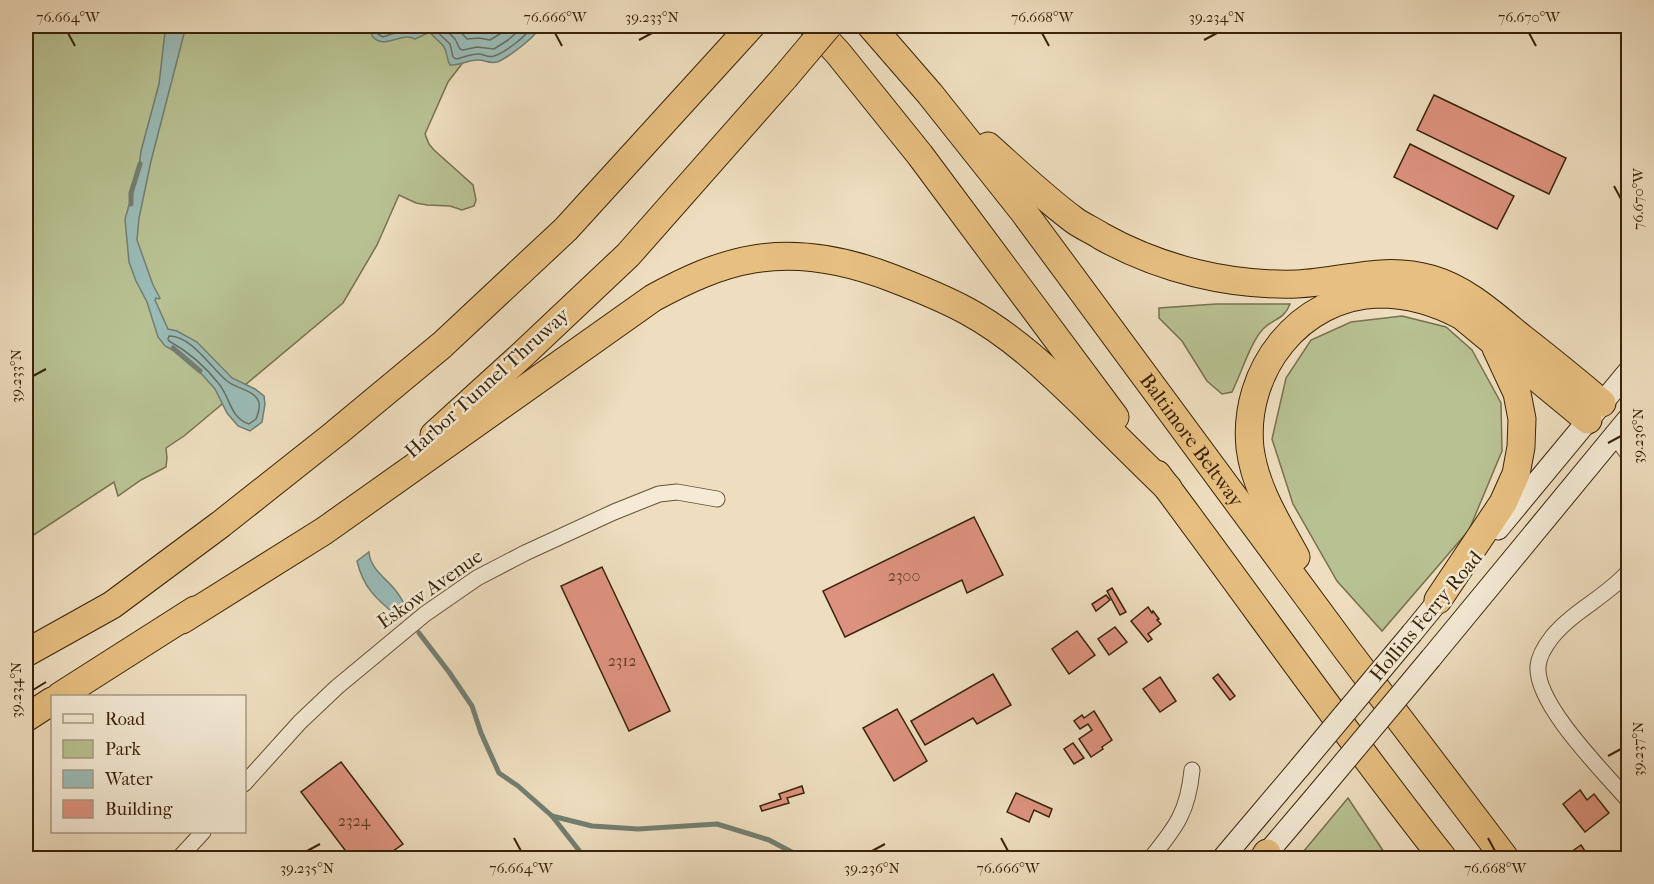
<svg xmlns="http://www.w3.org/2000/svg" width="1654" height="884" font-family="'IM FELL French Canon',serif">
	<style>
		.green { fill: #b8c192; stroke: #78724d; stroke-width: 1.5 }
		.water { fill: #9abbb7; stroke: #737e71; stroke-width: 1.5 }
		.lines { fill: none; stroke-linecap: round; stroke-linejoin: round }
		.shore { stroke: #6a6f60; stroke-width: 1.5 }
		.stream { stroke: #737e71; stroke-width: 5 }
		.building { fill: #dd927f; stroke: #392308; stroke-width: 1.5 }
		.street-casing { stroke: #665236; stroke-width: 17 }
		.secondary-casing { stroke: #392308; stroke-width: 23 }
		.highway-casing { stroke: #392308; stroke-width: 29 }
		.street { stroke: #f4ead5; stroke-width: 15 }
		.secondary { stroke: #f4ead5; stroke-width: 21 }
		.highway { stroke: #e7bf80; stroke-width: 27 }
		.secondary-bridge-casing { stroke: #392308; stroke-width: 23; stroke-linecap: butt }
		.highway-bridge-casing { stroke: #392308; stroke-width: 29; stroke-linecap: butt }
		.secondary-bridge { stroke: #f4ead5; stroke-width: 21 }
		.highway-bridge { stroke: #e7bf80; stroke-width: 27 }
		.ticks { fill: none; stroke: #392308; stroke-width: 2 }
		.labels { text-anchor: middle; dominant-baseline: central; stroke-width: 5; stroke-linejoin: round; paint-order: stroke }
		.number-label { font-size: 16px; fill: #623f26 }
		.street-label { font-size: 20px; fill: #392308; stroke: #f4ead5 }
		.neatline { fill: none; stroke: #392308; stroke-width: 2 }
		.ticks-label { font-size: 15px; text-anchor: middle; fill: #392308 }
	</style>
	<rect width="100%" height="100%" fill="#eedebf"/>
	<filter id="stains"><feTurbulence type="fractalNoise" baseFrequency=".00333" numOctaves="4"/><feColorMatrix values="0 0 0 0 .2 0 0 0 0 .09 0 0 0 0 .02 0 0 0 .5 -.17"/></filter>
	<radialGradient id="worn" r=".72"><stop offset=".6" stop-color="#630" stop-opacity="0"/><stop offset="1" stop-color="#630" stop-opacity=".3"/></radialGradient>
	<g class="green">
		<path d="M26,26H491L448,82L425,134L429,144L434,150L473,185L476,200L474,206L462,210L450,206L427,205L416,203L399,195L377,245L343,303L184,436L166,448L167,458L166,467L141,480L118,496L114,482L26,540Z"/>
		<path d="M1216,304H1290C1284,320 1274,318 1263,329C1250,343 1241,374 1232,392L1222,394L1207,381L1182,341L1159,318V308Z"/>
		<path d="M1402,316L1446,327L1472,350L1501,403L1502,451L1469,530L1382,631L1337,581L1293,504L1272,439L1286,378L1311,340L1351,322Z"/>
		<path d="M1348,798L1388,858H1298Z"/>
	</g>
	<g class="water">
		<path d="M167,26H186L151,161L139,218L137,240L153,285L160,298L159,299L156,298L155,300L168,329L177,331L197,342L232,378L255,389L264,396L265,404L262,422L250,431L238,426L227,413L215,389L190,361L180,354L165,346L158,337L147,302L136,281L129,262L125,219L138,174L141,151L159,84L165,32Z"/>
		<path d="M373,26H537C537,30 537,31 535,34C528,42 506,59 497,62C489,64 485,60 478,60C469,60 460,65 450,65C446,59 448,53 444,47C440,41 434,38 430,32L415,39C400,31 385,51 372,36Z"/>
		<path d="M369,552C370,569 387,579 396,591C400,596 403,602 407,608L397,616C376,599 363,587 357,561Z"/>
	</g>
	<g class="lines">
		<g class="shore">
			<path d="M379,26L378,34L383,37L403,30L416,32L426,27H432L450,44L453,57L456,59C463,58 472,53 480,54C485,55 489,58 494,56C504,53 529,35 531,26"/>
			<path d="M442,26L455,39L460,49L463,50L477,47L494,49L508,40L524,26"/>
			<path d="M455,26L467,39L479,38L490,40L503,32L510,26"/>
			<path d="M169,336C192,336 211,368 227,381C235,388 253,390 258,400C261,405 258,414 256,419L249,424C230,418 230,397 219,384C205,366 189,352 169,341L168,339Z"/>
		</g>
		<g class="stream">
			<path d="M131,204V193L140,164"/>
			<path d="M173,348L200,371"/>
			<path d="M419,633L449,672L472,706L481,733L499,773L518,786L552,816L585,858"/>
			<path d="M552,816L592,826L638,829L717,824L769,840L803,858"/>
		</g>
	</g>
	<g class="building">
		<path d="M1434,95L1566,158L1549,194L1417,130Z"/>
		<path d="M1410,144L1514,196L1497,229L1394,177Z"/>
		<path d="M974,517L1003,575L967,593L962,580L845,637L823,591Z"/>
		<path d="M602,567L670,711L629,731L561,586Z"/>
		<path d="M1112,588L1126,612L1120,615L1107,591Z"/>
		<path d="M1106,595L1110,600L1096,611L1092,604Z"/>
		<path d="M1148,607L1152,613L1153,611L1159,619L1157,620L1161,624L1148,634L1152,639L1148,642L1131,621Z"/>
		<path d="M1115,627L1127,642L1109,655L1098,639Z"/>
		<path d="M1077,631L1095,655L1069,674L1052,649Z"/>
		<path d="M993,674L1011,705L977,724L973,718L925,745L911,721Z"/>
		<path d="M1218,674L1235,696L1230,700L1213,678Z"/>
		<path d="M1160,677L1176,701L1160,712L1143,689Z"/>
		<path d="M897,709L927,761L894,781L863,728Z"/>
		<path d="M1094,711L1112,740L1102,747L1103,749L1091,757L1079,739L1092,730L1088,724L1080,729L1074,721L1082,715L1084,718Z"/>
		<path d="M1073,743L1084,758L1074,764L1064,749Z"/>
		<path d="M341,762L403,844L383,858H351L301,792Z"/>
		<path d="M802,786L804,793L787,798L789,803L762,811L760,806L781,799L779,794Z"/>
		<path d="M1580,790L1587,800L1594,794L1609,813L1585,832L1563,804Z"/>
		<path d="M1016,793L1052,809L1049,817L1034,810L1029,822L1007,812Z"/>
		<path d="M1581,845L1585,851L1575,858H1572L1568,854Z"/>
	</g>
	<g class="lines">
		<defs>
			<g id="street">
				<path d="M1615,436L1628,454"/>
				<path d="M1628,572C1606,597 1573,611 1552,637C1545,646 1539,655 1538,666C1535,704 1603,771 1628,800"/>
				<path d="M244,784L300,722L337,687L425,614L477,578L525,553L614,512L659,494L677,492L717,499"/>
				<path d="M179,858L203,832"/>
				<path d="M1151,858C1176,827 1188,812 1192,770"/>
			</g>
			<g id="secondary">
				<path d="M1498,529L1628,372"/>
				<path d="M1412,633L1448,589"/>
				<path d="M1431,658L1628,419"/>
				<path d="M1223,858L1300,767"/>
				<path d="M1263,858L1319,792"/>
			</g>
			<g id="highway">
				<path d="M813,26L838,53L920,155L1115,417"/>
				<path id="s1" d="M871,26L930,94L1023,211L1347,650L1505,858"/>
				<path d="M988,146C1016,171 1043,197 1074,220C1082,226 1092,230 1101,236C1160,269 1229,286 1297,284C1344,282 1383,265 1431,279C1466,289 1494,315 1522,338C1549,359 1576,381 1602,403"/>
				<path d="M434,435L522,355L628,255L785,77"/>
				<path d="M1157,474C1253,602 1344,733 1443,858"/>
				<path d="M1296,557C1277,522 1255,488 1250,448C1242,371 1299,296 1379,294C1409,294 1436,302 1462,316L1588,420"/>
				<path d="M1438,600L1503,503L1516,474L1521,447L1522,419L1517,393L1496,348"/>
				<path d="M182,620L324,531L653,298C686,280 718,265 754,259C802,251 848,261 892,278C918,288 943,298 967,311C1013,336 1050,372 1087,408C1114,435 1141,462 1168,488"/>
				<path d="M26,653L112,605L221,524L336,433L442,345L566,229L751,26"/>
				<path d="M60,696L195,610"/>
				<path d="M26,718L52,701"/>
				<path d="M1264,858L1267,853"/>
			</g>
		</defs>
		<use href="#street" class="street-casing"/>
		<use href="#secondary" class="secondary-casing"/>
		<use href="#highway" class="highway-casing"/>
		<use href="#street" class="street"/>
		<use href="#secondary" class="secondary"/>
		<use href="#highway" class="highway"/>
		<defs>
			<g id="secondary-bridge">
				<path d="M1300,767L1412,633"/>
				<path d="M1319,792L1431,658"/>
			</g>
			<path id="highway-bridge" d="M785,77L828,26"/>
		</defs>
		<use href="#secondary-bridge" class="secondary-bridge-casing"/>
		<use href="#highway-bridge" class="highway-bridge-casing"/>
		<use href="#secondary-bridge" class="secondary-bridge"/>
		<use href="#highway-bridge" class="highway-bridge"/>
	</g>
	<path class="ticks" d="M68,33L75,46M555,33L562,46M1042,33L1049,46M1529,33L1536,46M639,40L652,33M1204,40L1217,33M1614,186L1621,199M33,376L46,369M1608,443L1621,436M33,690L46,682M1608,756L1621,749M514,838L521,851M1001,838L1008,851M1488,838L1495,851M307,851L320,844M872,851L885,844"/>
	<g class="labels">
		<g class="number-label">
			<text x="904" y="575">2300</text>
			<text x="622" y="660">2312</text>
			<text x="354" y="820">2324</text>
		</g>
		<g class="street-label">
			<text transform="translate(487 383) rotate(-42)">Harbor Tunnel Thruway</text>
			<text stroke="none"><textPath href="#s1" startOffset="524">Baltimore Beltway</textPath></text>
			<text transform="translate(430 589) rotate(-35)">Eskow Avenue</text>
			<text transform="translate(1426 616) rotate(-50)">Hollins Ferry Road</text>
		</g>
	</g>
	<rect width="1654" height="884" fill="none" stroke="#eedebf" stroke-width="66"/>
	<rect x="51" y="695" width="195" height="138" fill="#f4ead5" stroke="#a99a83" stroke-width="1.5"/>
	<rect x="63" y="714" width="30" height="9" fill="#f4ead5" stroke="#a99a83" stroke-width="1.5"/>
	<text x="105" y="725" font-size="18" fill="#392308">Road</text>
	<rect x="63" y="740" width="30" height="18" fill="#b8c192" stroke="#a99a83" stroke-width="1.5"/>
	<text x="105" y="755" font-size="18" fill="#392308">Park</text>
	<rect x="63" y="770" width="30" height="18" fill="#9abbb7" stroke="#a99a83" stroke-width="1.5"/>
	<text x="105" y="785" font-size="18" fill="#392308">Water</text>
	<rect x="63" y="800" width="30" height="18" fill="#dd927f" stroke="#a99a83" stroke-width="1.5"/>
	<text x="105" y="815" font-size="18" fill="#392308">Building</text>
	<rect x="33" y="33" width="1588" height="818" class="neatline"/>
	<g class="ticks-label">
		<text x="68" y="22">76.664°W</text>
		<text x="555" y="22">76.666°W</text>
		<text x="652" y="22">39.233°N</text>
		<text x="1042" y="22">76.668°W</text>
		<text x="1217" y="22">39.234°N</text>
		<text x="1529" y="22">76.670°W</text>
		<text transform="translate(1638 199) rotate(-90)" y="5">76.670°W</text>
		<text transform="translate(16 376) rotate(-90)" y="5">39.233°N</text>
		<text transform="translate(1638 436) rotate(-90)" y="5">39.236°N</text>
		<text transform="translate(16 690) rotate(-90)" y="5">39.234°N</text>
		<text transform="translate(1638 749) rotate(-90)" y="5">39.237°N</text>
		<text x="307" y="873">39.235°N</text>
		<text x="521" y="873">76.664°W</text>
		<text x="872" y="873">39.236°N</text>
		<text x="1008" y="873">76.666°W</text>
		<text x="1495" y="873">76.668°W</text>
	</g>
	<rect width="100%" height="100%" filter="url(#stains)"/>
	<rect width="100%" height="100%" fill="url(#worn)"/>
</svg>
